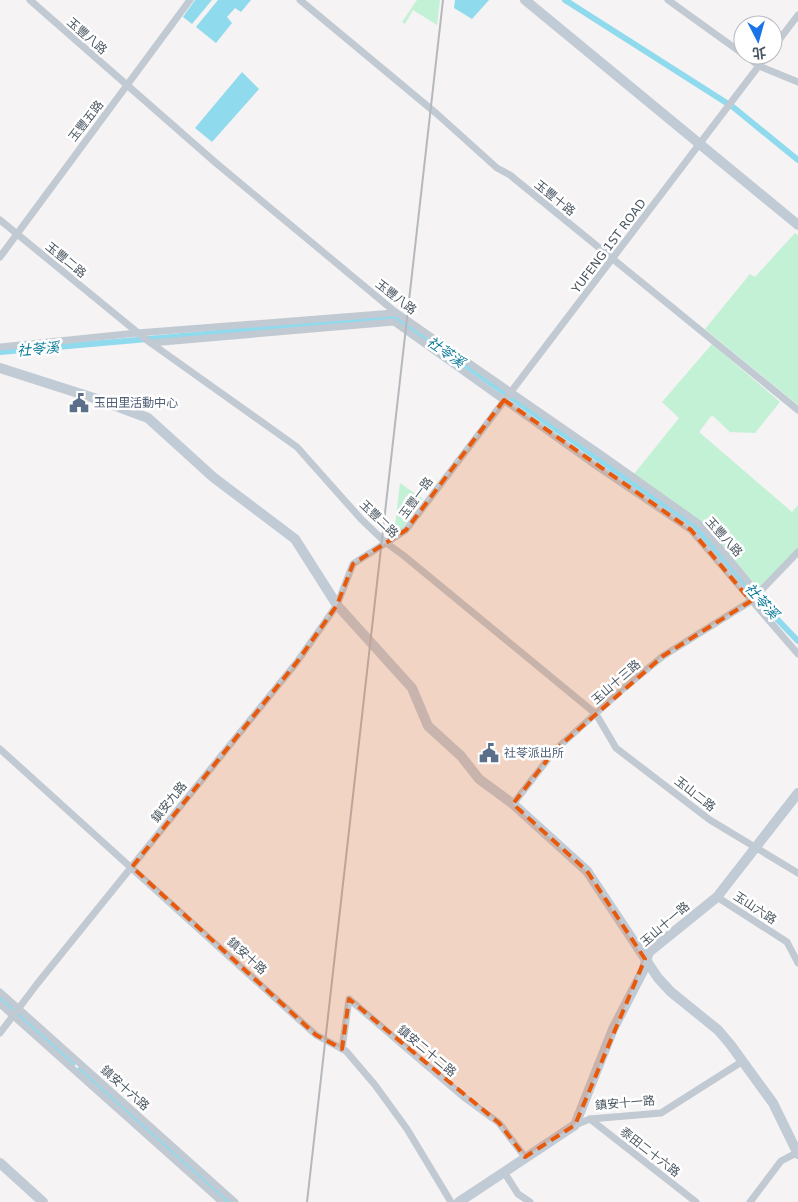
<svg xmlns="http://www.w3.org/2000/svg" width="798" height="1202" font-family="'DejaVu Sans','Noto Sans TC',sans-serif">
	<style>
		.green { fill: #c3f1d5 }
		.water { fill: #90daee }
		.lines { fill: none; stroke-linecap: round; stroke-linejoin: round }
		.canal { stroke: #90daee; stroke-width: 6 }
		.street { stroke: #c1cad2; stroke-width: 7 }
		.secondary { stroke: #c1cbd6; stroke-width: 10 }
		.rail { stroke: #b5b8bd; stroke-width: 2 }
		.marked { fill: #e8590c; fill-opacity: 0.2; stroke: #e8590c; stroke-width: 4; stroke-dasharray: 10 6; stroke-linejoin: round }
		.labels { text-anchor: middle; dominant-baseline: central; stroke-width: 5; stroke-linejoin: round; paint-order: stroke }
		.street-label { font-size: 12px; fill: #4a5661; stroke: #fff }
		.service-label { font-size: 12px; fill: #4e5e75; stroke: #fff; text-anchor: start }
		.water-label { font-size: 14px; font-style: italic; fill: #0c7c9b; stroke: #fff }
	</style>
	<rect width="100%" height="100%" fill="#f5f3f3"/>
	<g class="green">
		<path d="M417,0H440L437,25L413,10L405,24L402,22Z"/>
		<path d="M795,233L798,235V405L705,329L750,274L755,277Z"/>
		<path d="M712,344L780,402L755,433L730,432L712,415L699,432L792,512L798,505V549L760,590L702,523L634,474L679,418L662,402Z"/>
		<path d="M400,483L423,499L403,528L394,534Z"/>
	</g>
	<g class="water">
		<path d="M195,0H212L192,24L183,17Z"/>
		<path d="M218,0H251L241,12L235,8L227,17L232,23L216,43L196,27Z"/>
		<path d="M455,0H489L472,19L454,8Z"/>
		<path d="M242,72L259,89L212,142L195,128Z"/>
	</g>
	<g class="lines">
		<g class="canal">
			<path d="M565,0L733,107L798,160"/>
			<path d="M0,352L397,317L695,527L752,593L798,641"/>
			<path d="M0,998L73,1063"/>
			<path d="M80,1070L229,1202"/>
		</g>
		<g class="street">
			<path d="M30,0L216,163L394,311L602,455L701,525L759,595"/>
			<path d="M300,0L437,114L497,168L510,175L798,410"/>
			<path d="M668,0L743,54"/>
			<path d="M773,48L798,15"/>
			<path d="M745,55L759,66L798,82"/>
			<path d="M0,220L148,341L297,447L361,519L385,542L403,555L596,714L616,748L710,820L798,873"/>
			<path d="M0,257L190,0"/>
			<path d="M151,343L394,322L592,463L691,530L798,654"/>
			<path d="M0,347L137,333L394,313"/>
			<path d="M0,749L316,1035L346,1051L375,1085L407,1129L451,1202"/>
			<path d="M513,804L555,750L623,689L663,656L751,601L798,552"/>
			<path d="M717,897L787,942L798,963"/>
			<path d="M0,992L235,1202"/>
			<path d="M0,1004L222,1202"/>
			<path d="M0,1033L37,984L297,662L337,605L353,564L406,530L767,55"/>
			<path d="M342,1049L349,999L465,1098L499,1123L525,1157"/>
			<path d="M590,1119L696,1202"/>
			<path d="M575,1125L590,1119L661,1113L743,1061"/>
			<path d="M504,1172L518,1194L530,1202"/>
			<path d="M750,1202L781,1161L798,1152"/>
		</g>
		<g class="secondary">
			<path d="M525,0L798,225"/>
			<path d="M0,368L97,399L148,418L213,477L295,539L337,605L412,688L428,726L461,756L479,779L513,804L587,871L658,978L671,992L718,1030L730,1044L773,1103L798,1154"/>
			<path d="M0,1163L43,1202"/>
			<path d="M459,1202L575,1125L613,1029L643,971L649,952L717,897L798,793"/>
		</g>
		<path class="rail" d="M307,1202L443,0"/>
	</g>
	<path class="marked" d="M504,400L691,530L751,601L663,656L555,750L513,804L587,871L645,959L575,1125L525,1157L499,1123L349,999L342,1049L316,1035L132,867L297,662L337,605L353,564L406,530Z"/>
	<defs>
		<symbol id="civic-bare" viewBox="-9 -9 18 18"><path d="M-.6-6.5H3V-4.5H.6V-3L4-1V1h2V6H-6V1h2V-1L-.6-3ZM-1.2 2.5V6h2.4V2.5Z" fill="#5c6f8a" stroke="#fff" stroke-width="2.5" paint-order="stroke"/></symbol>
	</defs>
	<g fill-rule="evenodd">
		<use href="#civic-bare" x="65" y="389" width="28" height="28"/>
		<use href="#civic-bare" x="475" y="739" width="28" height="28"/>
	</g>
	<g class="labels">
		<g class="street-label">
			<text transform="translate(87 36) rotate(41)">玉豐八路</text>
			<text transform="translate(86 121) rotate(-52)">玉豐五路</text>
			<text transform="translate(555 198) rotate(39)">玉豐十路</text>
			<text transform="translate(609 246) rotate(-53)">YUFENG 1ST ROAD</text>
			<text transform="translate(66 260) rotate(39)">玉豐二路</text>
			<text transform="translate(396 297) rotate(38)">玉豐八路</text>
			<text transform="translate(416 498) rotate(-54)">玉豐一路</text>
			<text transform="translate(379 519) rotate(44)">玉豐二路</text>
			<text transform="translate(724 537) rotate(48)">玉豐八路</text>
			<text transform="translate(616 682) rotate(-41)">玉山十三路</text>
			<text transform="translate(695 794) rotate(38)">玉山二路</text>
			<text transform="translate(169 802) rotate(-51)">鎮安九路</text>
			<text transform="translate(755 908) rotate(33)">玉山六路</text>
			<text transform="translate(665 924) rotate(-41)">玉山十一路</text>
			<text transform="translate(247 956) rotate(42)">鎮安十路</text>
			<text transform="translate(427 1051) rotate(40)">鎮安二十二路</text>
			<text transform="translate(125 1088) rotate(42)">鎮安十六路</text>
			<text transform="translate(625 1103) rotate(-5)">鎮安十一路</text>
			<text transform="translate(650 1152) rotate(38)">泰田二十六路</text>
		</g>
		<g class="service-label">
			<text x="94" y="403">玉田里活動中心</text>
			<text x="504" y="753">社苓派出所</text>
		</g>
		<g class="water-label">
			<text transform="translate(38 349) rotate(-5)">社苓溪</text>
			<text transform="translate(446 352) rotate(35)">社苓溪</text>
			<text transform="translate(762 601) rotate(48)">社苓溪</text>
		</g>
	</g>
	<g transform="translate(758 40) rotate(174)"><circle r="24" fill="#ffffff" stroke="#b7bbc0"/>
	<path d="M0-4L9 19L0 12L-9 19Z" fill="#1a73e8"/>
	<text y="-8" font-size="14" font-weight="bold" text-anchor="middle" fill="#4a5661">北</text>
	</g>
</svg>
